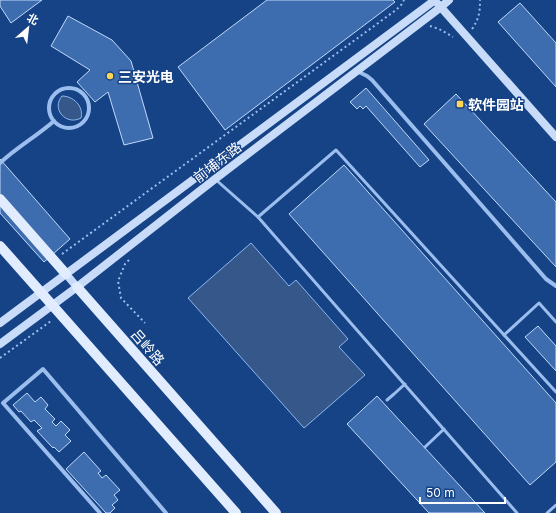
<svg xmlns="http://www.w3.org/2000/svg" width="556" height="513" font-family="Inter,'Noto Sans SC',sans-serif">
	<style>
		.water { fill: #365789; stroke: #8db8f1 }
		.building { fill: #3e6daf; stroke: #c0d9fa }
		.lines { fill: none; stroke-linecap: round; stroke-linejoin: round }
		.path { stroke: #9bbeee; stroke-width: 2; stroke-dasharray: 2 3; stroke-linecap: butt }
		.lane { stroke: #9bbeee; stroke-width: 3 }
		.street { stroke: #9bbeee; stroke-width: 4 }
		.secondary { stroke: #c8dcfa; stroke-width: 8 }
		.primary { stroke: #e1ecff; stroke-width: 10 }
		.poi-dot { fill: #ffd457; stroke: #164386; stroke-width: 1.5 }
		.labels { text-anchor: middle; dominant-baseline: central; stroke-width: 3; stroke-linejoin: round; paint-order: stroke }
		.poi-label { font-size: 14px; font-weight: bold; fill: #fff; stroke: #164386; text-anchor: start }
		.street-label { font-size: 14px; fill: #fff; stroke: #164386 }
	</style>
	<rect width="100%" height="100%" fill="#164386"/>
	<g class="water">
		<path d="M62,96C73,96 84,106 81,118C66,126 51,109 62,96Z"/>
		<path d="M251,243L289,286L296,280L348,339L339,347L365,375L304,428L188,298Z"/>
	</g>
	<g class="building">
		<path d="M0,0H42L11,23L0,6Z"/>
		<path d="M267,0H393L395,2L225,130L178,67Z"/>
		<path d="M520,3L556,43V87L498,22Z"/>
		<path d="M68,16L112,40L131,61L153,138L124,145L108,92L95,102L77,82L90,70L51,46Z"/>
		<path d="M366,88L429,160L420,167L366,106L363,109L360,106L357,109L350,102Z"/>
		<path d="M456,94L556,202V267L424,124Z"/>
		<path d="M0,159L70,239L44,262L0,213Z"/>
		<path d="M344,165L556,403V462L530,485L289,214Z"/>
		<path d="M538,326L556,346V371L525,337Z"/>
		<path d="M27,393L35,402L41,397L48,405L45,409L55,419L52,422L56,426L61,421L70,430L65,435L71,441L59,452L54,447L53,448L37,431L42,428L34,420L31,422L21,411L19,412L13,405Z"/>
		<path d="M377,396L485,513H429L347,424Z"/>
		<path d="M84,452L101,471L98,473L102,478L106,475L120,490L114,495L118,500L112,505L115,508L110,513H106L66,469Z"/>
	</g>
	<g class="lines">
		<g class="path">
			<path d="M430,26L439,29L453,37"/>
			<path d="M472,29C479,19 480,12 480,0"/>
			<path d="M62,254L396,10L402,4L404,0"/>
			<path d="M129,260L125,264L118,281L121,298L145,323"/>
			<path d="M0,358L51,321"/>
		</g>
		<g class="lane">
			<path d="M215,179L258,217L517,513"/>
			<path d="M258,217L336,150L556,392"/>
			<path d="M504,335L539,303L556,322"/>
			<path d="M387,400L394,394L405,384"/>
			<path d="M425,447L444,429"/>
			<path d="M547,513L556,505"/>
		</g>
		<g class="street">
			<path d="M357,71L367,76L372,80L546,279L556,286"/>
			<circle cx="69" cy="108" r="20"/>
			<path d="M0,163C17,147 37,136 54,121"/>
			<path d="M100,513L3,403L43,369L166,513"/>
		</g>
		<g class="secondary">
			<path d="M438,4L556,137"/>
			<path d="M66,274L77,287"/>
			<path d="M0,323L435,0"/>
			<path d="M0,344L77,287L215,179L441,7L449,0"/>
		</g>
		<g class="primary">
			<path d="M0,199L66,274"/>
			<path d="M0,246L236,513"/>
			<path d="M77,287L276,513"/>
		</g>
	</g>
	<g class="poi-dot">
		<circle cx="110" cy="76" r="4"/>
		<rect x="456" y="100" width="8" height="8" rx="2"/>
	</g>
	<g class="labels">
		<g class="poi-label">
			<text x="118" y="76">三安光电</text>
			<text x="468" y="104">软件园站</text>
		</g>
		<g class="street-label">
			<text transform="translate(217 162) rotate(-38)">前埔东路</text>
			<text transform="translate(148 347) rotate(49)">吕岭路</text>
		</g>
	</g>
	<g transform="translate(28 28) rotate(28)" stroke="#164386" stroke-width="3" paint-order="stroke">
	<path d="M0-3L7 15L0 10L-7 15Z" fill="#ffffff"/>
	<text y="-6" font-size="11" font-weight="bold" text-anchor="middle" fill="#ffffff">北</text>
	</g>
	<path d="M420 497v6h85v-6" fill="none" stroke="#ffffff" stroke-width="2"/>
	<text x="426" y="497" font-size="12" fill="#ffffff" stroke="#164386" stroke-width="3" paint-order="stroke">50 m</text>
</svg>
